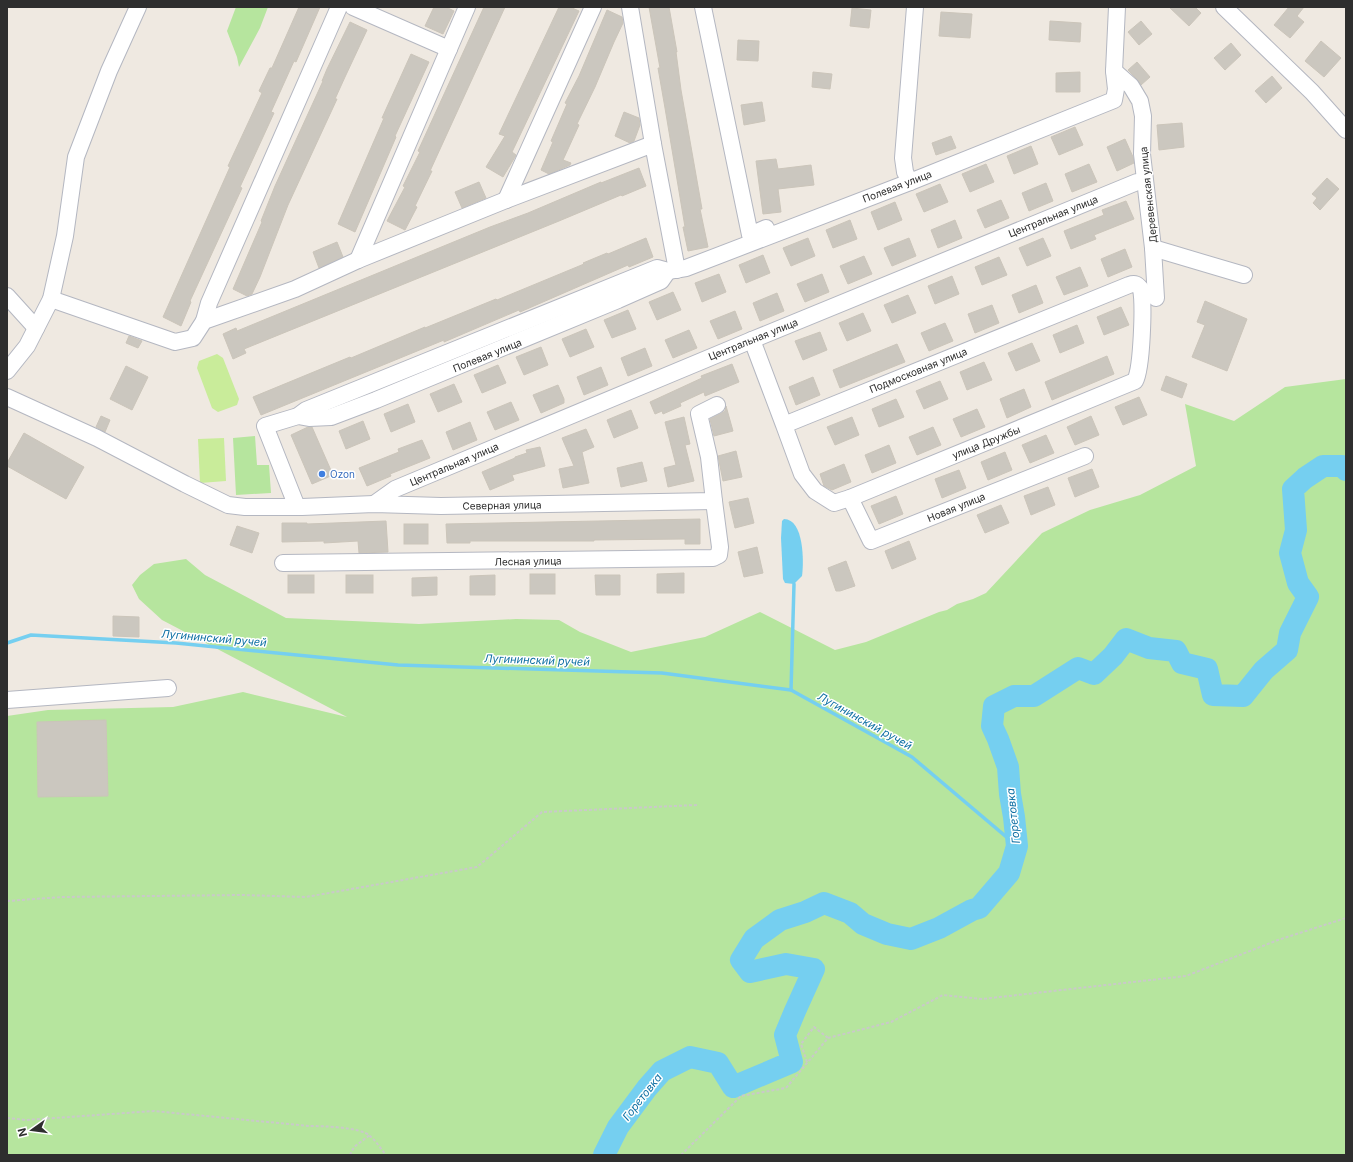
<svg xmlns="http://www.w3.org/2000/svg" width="1353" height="1162" font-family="Inter,sans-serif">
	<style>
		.green { fill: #b6e59e }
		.pitch { fill: #c9ec9a }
		.water { fill: #75cff0 }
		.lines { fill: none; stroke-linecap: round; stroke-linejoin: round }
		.stream { stroke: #75cff0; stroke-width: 3.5 }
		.river { stroke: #75cff0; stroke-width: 22 }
		.building { fill: #cbc7bf; stroke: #cbc5ba }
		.minor-casing { stroke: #b4b7c1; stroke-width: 18 }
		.path { stroke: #c9c9c9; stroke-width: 2; stroke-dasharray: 3 2; stroke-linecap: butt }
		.minor { stroke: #fff; stroke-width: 16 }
		.shop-dot { fill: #3f7fe0; stroke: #fff; stroke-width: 1.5 }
		.labels { text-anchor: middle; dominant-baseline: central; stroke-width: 3; stroke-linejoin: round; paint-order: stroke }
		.street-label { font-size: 10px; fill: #2e2e2e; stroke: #fff }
		.shop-label { font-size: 10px; fill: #366cbe; stroke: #fff; text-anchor: start }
		.water-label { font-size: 11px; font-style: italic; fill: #0d6fa3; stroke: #fff }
	</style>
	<rect width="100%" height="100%" fill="#efe9e1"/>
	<g class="green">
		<path d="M236,7H268L260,28L239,67L237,57L227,31Z"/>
		<path d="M1346,379V1155H7V716L48,710L173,707L243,692L347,717L162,620L139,599L132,585L140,575L154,564L186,559L205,575L286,618L419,624L516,619L559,620L580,632L631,652L705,637L760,612L835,650L866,642L939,612L947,610L957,604L973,599L986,593L1042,533L1090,510L1140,495L1196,466L1185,404L1234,421L1285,387Z"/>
		<path d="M255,436L257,465H269L271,493L236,495L233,438Z"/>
	</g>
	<g class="pitch">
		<path d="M217,354L223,358L239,399L237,405L218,412L212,408L197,368L199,361Z"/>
		<path d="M224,438L226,481L200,483L198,439Z"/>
	</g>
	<path class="water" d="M784,519C804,519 804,562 802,576L794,584L785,583L783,579L781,538L782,521Z"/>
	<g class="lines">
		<g class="stream">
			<path d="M7,643L31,635L176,643L398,665L662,673L791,690L912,757L1017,846"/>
			<path d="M791,690L794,584"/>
		</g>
		<path class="river" d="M604,1155L618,1127L647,1088L662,1071L690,1057L718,1063L733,1087L792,1062L785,1035L795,1011L814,969L786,964L750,972L741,960L754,939L780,920L805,912L824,903L850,913L863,924L887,934L911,939L939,928L972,910L979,908L1009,873L1017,846L1014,817L1010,794L1008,767L998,739L992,726L994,706L1014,696H1034L1078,668L1094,674L1113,656L1126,639L1149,648L1176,651L1182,663L1207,669L1213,695L1243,696L1264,670L1287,650L1290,633L1308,597L1298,583L1290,553L1296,530L1293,489L1305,478L1323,466H1342L1346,470"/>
	</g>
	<g class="building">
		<path d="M299,7H320L296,62L294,61L271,112L274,113L240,187L242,188L190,301L191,302L181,326L163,317L230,167L228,166L262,93L259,91L270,68H272Z"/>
		<path d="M434,7H446L454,11L443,34L425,26Z"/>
		<path d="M484,7H505L430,171H432L415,206L417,207L405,230L387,221L405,187L403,186L420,152L418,151Z"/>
		<path d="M559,7H570L579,11L512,152L516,155L515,157L503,177L486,167L505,136L499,134Z"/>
		<path d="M649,7H669L677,52H676L681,90L702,209H700L708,247L688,251L683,227H685L665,108L658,68H660Z"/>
		<path d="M1169,7H1195L1201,13L1189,26Z"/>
		<path d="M1289,7H1304L1297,16L1304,22L1290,38L1274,25Z"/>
		<path d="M852,8L871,10L869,28L850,26Z"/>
		<path d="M607,10L622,17L623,23L614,42L595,87L577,124L579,125L563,160L571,163L570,165L549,174L541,170L553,142L551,141L567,104L565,103L579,76Z"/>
		<path d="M941,12L972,14L970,38L939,36Z"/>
		<path d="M1050,21L1081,23L1080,42L1049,40Z"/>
		<path d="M1141,21L1152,34L1139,45L1128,32Z"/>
		<path d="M350,22L367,30L345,77L335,99H337L288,205L260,277L252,294L247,296L233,289L262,222L261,221L275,186L323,81H322L327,69Z"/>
		<path d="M738,40L759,41L758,61L737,60Z"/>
		<path d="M1321,41L1341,58L1324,77L1305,61Z"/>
		<path d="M1231,43L1241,55L1225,70L1214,58Z"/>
		<path d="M411,54L429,62L395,136L396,137L355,232L338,224L384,118H382Z"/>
		<path d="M1137,62L1150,77L1141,85L1137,79L1128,70Z"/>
		<path d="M813,72L832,74L830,89L812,87Z"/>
		<path d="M1080,72V92H1056V73Z"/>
		<path d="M1272,76L1282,88L1266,103L1255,91Z"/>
		<path d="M762,102L765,121L744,125L741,105Z"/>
		<path d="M624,112L639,118L640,125L634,141L630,143L615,136Z"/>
		<path d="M1182,123L1184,147L1159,150L1157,125Z"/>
		<path d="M1075,127L1083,145L1059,155L1051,137Z"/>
		<path d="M951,136L956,148L936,155L932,143Z"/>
		<path d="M1125,139L1133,157L1134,163L1117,171L1107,147Z"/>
		<path d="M1031,146L1038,164L1014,174L1007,156Z"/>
		<path d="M776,159L778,169L811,165L814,185L778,189L781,212L763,214L756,161Z"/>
		<path d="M986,164L994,182L970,192L962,174Z"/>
		<path d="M1089,164L1097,182L1072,192L1065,174Z"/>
		<path d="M639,168L646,186L622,196L621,195L559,221L244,349L246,353L233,359L223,334L236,328L237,331L490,227L528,213L601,182V183Z"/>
		<path d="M1327,178L1339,189L1320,210L1313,203L1317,198L1312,194Z"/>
		<path d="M479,182L486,198L462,208L455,192Z"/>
		<path d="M1046,183L1053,201L1029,211L1022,193Z"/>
		<path d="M940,184L948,202L924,212L916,194Z"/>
		<path d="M1001,200L1009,218L985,228L977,210Z"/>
		<path d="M1126,201L1134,219L1094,235L1096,239L1071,249L1064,231L1104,215L1102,210Z"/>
		<path d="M895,202L902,220L878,230L871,212Z"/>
		<path d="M850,220L857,239L833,248L826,230Z"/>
		<path d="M955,220L962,238L938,248L931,230Z"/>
		<path d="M646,238L653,257L629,267L628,265L520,312L519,310L444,342V340L261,415L253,397L350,357L351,358L425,327V328L496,299L497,300L584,264L583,263L607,253L608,254Z"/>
		<path d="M808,238L815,256L791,266L783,248Z"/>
		<path d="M909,238L916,256L892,266L884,248Z"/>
		<path d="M1043,238L1051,256L1027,266L1019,248Z"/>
		<path d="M337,242L343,257L319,268L313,252Z"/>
		<path d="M1125,249L1132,267L1108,277L1101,259Z"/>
		<path d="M763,255L770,273L746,283L739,265Z"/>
		<path d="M864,256L872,274L848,284L840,266Z"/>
		<path d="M999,257L1007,275L982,285L975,267Z"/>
		<path d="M1080,267L1088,286L1064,295L1056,277Z"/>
		<path d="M719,274L726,292L702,302L695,283Z"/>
		<path d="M822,274L829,292L805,302L797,284Z"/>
		<path d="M952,276L959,294L935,304L928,286Z"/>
		<path d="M1036,285L1043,303L1019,313L1012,295Z"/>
		<path d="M673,292L681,310L657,320L649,302Z"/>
		<path d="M777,293L784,311L760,321L753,303Z"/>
		<path d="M908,295L916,313L892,323L884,305Z"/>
		<path d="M1205,301L1247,319L1227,371L1192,357L1205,325L1197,322Z"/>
		<path d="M992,305L999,323L975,333L968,314Z"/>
		<path d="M1121,307L1129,325L1104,335L1097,317Z"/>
		<path d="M628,310L636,329L612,338L604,320Z"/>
		<path d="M735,311L742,329L718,339L710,321Z"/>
		<path d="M863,313L871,331L847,341L839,323Z"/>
		<path d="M945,323L953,341L929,351L921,333Z"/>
		<path d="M1077,325L1084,343L1060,353L1053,335Z"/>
		<path d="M586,329L594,347L570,357L562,339Z"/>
		<path d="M689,330L697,348L673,358L665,340Z"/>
		<path d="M820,332L827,350L803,360L795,341Z"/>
		<path d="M129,336L142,341L138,348L126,343Z"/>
		<path d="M1032,343L1040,361L1016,371L1008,353Z"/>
		<path d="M897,344L905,362L840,388L833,370Z"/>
		<path d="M541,347L548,365L524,375L516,357Z"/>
		<path d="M645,348L652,366L628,376L621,358Z"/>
		<path d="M1107,356L1114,374L1052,400L1045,382Z"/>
		<path d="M984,362L992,380L967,390L960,372Z"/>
		<path d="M732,364L739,382L705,396L704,392L680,403L681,406L663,414L662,411L655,414L650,402L702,378L701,376Z"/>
		<path d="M498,365L506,383L482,393L474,375Z"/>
		<path d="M126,366L148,377L132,410L110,399Z"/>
		<path d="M601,367L608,385L584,395L577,377Z"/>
		<path d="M1166,376L1187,384L1182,398L1161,390Z"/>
		<path d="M813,377L820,395L796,405L789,387Z"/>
		<path d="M940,381L948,399L924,409L916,391Z"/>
		<path d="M454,384L462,402L438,412L430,394Z"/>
		<path d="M558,385L564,399V403L541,413L533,395Z"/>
		<path d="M1024,389L1031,407L1007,418L1000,399Z"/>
		<path d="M1139,397L1147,415L1123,425L1115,407Z"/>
		<path d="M896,399L904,417L879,427L872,409Z"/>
		<path d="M511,402L519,420L495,430L487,412Z"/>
		<path d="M408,404L415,422L391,432L384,414Z"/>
		<path d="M726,406L733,431L714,436L710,419L722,413L725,411Z"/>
		<path d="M977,409L985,427L961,437L953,419Z"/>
		<path d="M631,410L638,428L614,438L607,420Z"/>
		<path d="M101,416L110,420L105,432L96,427Z"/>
		<path d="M1091,416L1099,435L1075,445L1067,427Z"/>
		<path d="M684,417L690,444L685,445L694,481L668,487L664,468L676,465L665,422Z"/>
		<path d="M852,417L859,435L835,445L827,427Z"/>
		<path d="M363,421L370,439L346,449L339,431Z"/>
		<path d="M470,422L477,440L453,450L446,432Z"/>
		<path d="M308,427H312L333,475L312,484L291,435Z"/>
		<path d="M933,427L941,445L917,455L909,437Z"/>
		<path d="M586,429L594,447L582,452L589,483L563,488L559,469L574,466L562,438Z"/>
		<path d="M24,433L84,467L66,499L7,466V463Z"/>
		<path d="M1046,435L1054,453L1030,463L1022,445Z"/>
		<path d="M422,440L430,458L390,474L391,476L367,486L359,468L399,452L398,449Z"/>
		<path d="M889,445L896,463L872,473L865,455Z"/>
		<path d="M540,447L545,466L512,475L514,480L490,490L482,472L515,458V457L527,453L526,450Z"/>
		<path d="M736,451L742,477L723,481L718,456Z"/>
		<path d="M1005,452L1012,470L988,480L981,462Z"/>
		<path d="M642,462L647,481L621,487L617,468Z"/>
		<path d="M844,464L851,482L832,490L824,486L820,474Z"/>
		<path d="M1092,469L1099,487L1075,497L1068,478Z"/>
		<path d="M959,470L966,488L942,498L935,479Z"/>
		<path d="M1048,487L1055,505L1031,515L1024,496Z"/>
		<path d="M896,496L903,514L879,524L871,506Z"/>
		<path d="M748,498L754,523L735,528L729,502Z"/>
		<path d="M1001,505L1009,523L985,533L977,515Z"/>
		<path d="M700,519V544H685V539L594,540V541H470V543H447L446,524Z"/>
		<path d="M386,521L388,552L359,553L358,541L324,543V541L282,542V523H307V524Z"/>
		<rect x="404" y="524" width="24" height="20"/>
		<path d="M237,526L259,533L252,553L230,545Z"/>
		<path d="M909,541L916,559L892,569L885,551Z"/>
		<path d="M757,547L763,573L744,577L738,552Z"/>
		<path d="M846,561L855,586L840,591H836L828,568Z"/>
		<path d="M684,573V593H657V574Z"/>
		<rect x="530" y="574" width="25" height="20"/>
		<rect x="288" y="575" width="26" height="18"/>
		<rect x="346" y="575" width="27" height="18"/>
		<path d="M495,575V595H470V576Z"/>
		<path d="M595,575H620V595H596Z"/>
		<path d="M437,577V595L412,596V578Z"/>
		<path d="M113,616L139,617V637L113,636Z"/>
		<path d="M106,720L108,796L38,797L37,722Z"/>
	</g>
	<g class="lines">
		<defs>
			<g id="minor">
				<path d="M353,7L449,49"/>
				<path d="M630,7L653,144L677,270"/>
				<path d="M703,7L750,235L766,228"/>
				<path d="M1224,7L1312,92L1346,130"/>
				<path d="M1114,71L1131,86L1140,101L1143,116L1142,154L1153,248L1156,298"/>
				<path d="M910,182L905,172L903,158L915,7"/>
				<path d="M506,200L593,7"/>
				<path d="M1153,248L1244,275"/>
				<path d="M358,260L467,7"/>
				<path d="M7,296L36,328"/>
				<path d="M51,299L175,342L193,338L204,321L295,289L358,260L506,200L653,144"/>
				<path d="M204,321L209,303L339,7"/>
				<path d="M752,340L784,425L1129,285C1135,283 1137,284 1141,289C1144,304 1142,368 1135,381L850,498L834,503L815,491L802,474L784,425"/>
				<path d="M7,371L27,346L51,299L65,236L76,157L109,71L138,7"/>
				<path d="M7,397L97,438L185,484L228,505L245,507H302L374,504L441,506L714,501L709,457L699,414L717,405"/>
				<path d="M298,416L309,418L331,417L376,400L618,300L661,281L668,271"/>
				<path d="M850,498L871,541L1085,456"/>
				<path d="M374,504L395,489L752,340L1137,182"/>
				<path d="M297,507L265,426L298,416L306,410L657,268L668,271L686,268L910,182L1114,100L1116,89L1114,71L1117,7"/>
				<path d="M283,563L713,558L719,555L720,547L714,501"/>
				<path d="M7,700L168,688"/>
			</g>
		</defs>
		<use href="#minor" class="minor-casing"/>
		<g class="path">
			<path d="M7,901L62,897L242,895L306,897L477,867L542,812L697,805"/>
			<path d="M807,1062L801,1044L814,1027L828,1038"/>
			<path d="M7,1118L26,1120L154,1111L309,1126C322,1126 361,1127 370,1136C376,1141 381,1149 386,1155"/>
			<path d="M350,1155L354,1147L370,1135"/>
			<path d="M681,1155L741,1096L786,1088L828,1038L891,1022L943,995L982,999L1186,976L1278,940L1346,918"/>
		</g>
		<use href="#minor" class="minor"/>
	</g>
	<circle class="shop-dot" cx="322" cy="474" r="4"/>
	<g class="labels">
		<g class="street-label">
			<text transform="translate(897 186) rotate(-21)">Полевая улица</text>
			<text transform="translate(1148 195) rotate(-96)">Деревенская улица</text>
			<text transform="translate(1053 216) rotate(-22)">Центральная улица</text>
			<text transform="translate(753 339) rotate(-22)">Центральная улица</text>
			<text transform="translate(487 355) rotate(-22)">Полевая улица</text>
			<text transform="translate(918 370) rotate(-22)">Подмосковная улица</text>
			<text transform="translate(986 442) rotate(-22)">улица Дружбы</text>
			<text transform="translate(454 464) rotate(-23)">Центральная улица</text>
			<text transform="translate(502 505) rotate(-1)">Северная улица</text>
			<text transform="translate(956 507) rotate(-22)">Новая улица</text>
			<text transform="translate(528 561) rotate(-1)">Лесная улица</text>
		</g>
		<g class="shop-label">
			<text x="330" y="474">Ozon</text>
		</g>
		<g class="water-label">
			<text transform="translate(214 638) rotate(5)">Лугининский ручей</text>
			<text transform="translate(537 660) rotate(2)">Лугининский ручей</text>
			<text transform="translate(865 721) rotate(29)">Лугининский ручей</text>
			<text transform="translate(1013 816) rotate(-96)">Горетовка</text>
			<text transform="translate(642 1097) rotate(-52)">Горетовка</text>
		</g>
	</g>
	<rect width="1353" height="1162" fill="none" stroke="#2e2e2e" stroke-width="16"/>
	<g transform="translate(32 1130) rotate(256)" stroke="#ffffff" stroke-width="3" paint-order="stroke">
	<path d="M0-3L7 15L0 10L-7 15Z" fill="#2e2e2e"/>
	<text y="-6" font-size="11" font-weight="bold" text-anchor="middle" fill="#2e2e2e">N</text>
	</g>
</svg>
